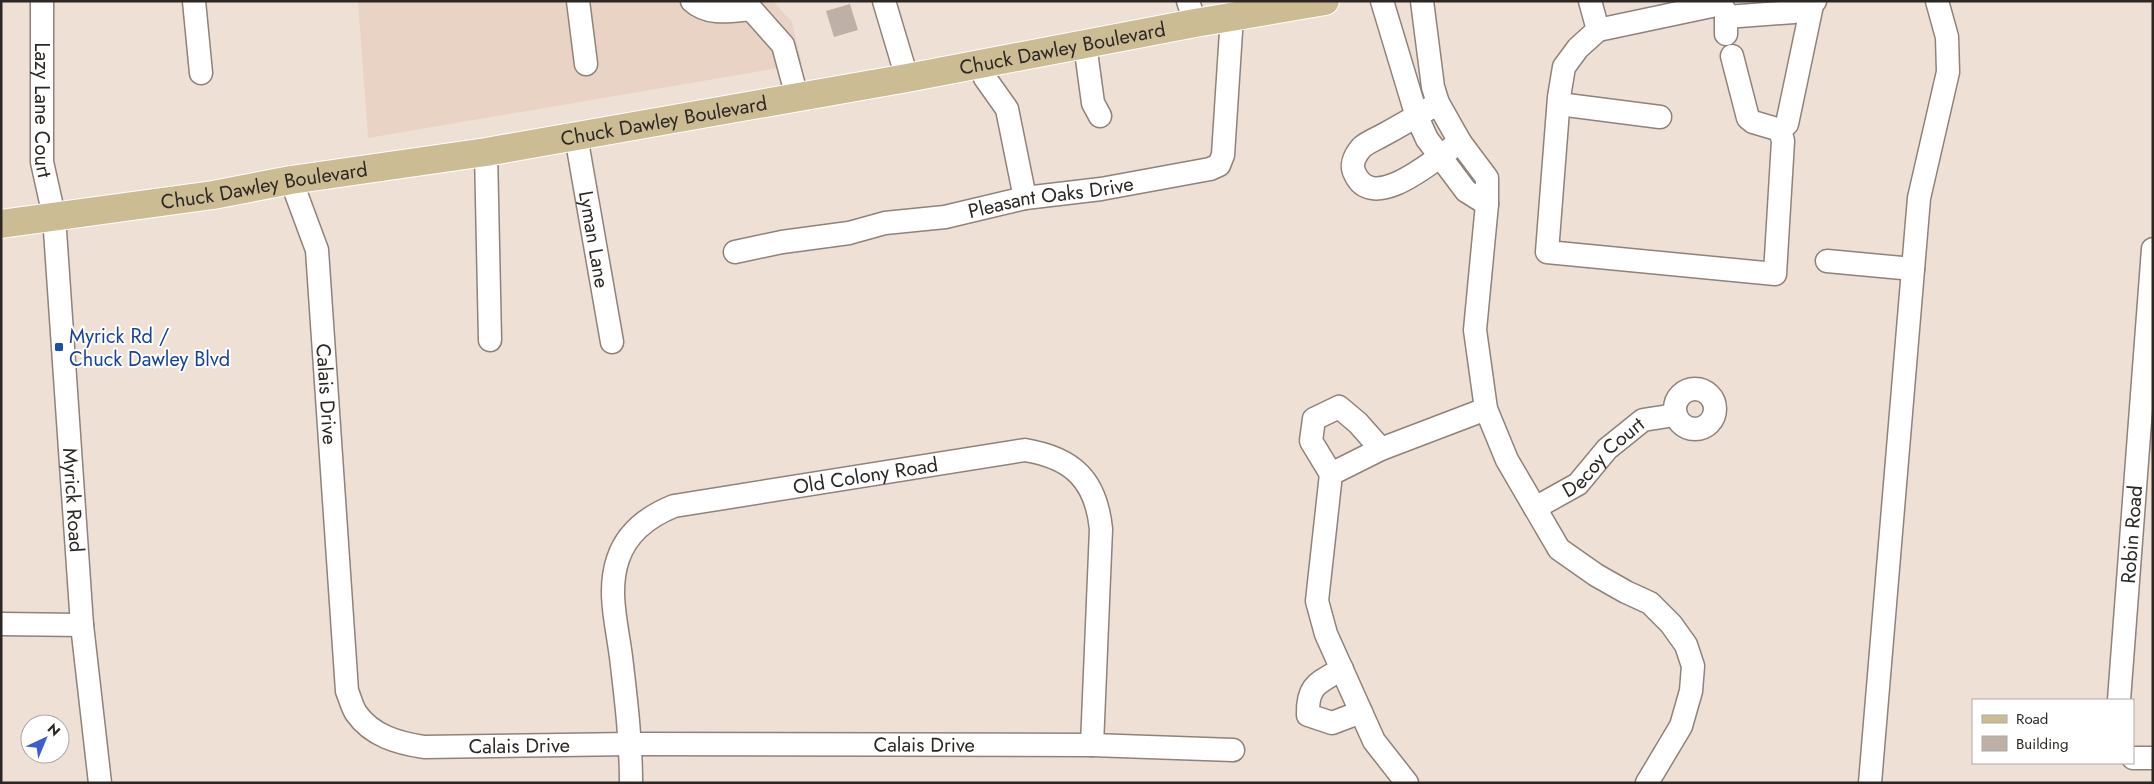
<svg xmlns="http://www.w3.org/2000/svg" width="2154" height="784" font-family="Jost,sans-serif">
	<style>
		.built { fill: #e8d3c4 }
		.building { fill: #beb0a6 }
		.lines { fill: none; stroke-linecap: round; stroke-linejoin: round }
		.minor-casing { stroke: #8f8278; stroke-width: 25 }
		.major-casing { stroke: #fff; stroke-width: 30 }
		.minor { stroke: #fff; stroke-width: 22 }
		.major { stroke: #ccbc94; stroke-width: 28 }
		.transit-dot { fill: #1a4fb4; stroke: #fff; stroke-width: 2 }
		.labels { text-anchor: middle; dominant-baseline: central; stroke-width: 4; stroke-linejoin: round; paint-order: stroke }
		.street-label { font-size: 20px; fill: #2c2723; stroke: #fff }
		.transit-label { font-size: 20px; fill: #164399; stroke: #fff; text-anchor: start }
	</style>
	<rect width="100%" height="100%" fill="#efe0d6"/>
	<path class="built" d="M358,1H773L792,22L802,64L368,138Z"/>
	<path class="building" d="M850,4L858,30L834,37L826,11Z"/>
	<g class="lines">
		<defs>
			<g id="minor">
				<path id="s1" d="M42,1V162L54,216L82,625L100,783"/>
				<path d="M194,1L201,73"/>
				<path d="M578,1L586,64"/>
				<path d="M692,1C708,16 731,11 751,9L783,45L797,97"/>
				<path d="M884,1L907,78"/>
				<path d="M1188,1L1195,23"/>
				<path d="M1382,1L1417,117L1427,139L1466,191L1487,204"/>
				<path d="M1422,1L1433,87L1438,103L1460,142L1487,178V204L1475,330L1486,409L1507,460L1559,549L1596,575L1626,592L1650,603L1671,624L1686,645L1693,666L1691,691L1681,726L1647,783"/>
				<path d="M1590,1L1598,30L1578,48L1564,67L1559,97L1547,252L1775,274L1783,141L1780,130L1753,122L1748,118L1732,56"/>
				<path d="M1726,17L1794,12L1815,1"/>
				<path d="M1598,30L1721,4L1726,13V34"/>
				<path d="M1085,44L1093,103L1100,116"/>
				<path d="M981,64L985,78L1007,109L1025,198"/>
				<path d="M1438,103C1421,114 1403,124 1385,134C1378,138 1368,142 1362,147C1355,155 1350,165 1355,174C1374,215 1437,157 1460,142"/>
				<path d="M1559,104L1660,117"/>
				<path d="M1780,130L1787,124L1812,5"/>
				<path id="s2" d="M576,136L612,342"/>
				<path d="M486,152L490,340"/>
				<path id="s3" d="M291,180L317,250L347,691C350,698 352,707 356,713C372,736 398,743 424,747L631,744L1092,745L1233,750"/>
				<path id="s4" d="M735,252L782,242L849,233L885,223L945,217L1025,198L1101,189L1210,169L1219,165L1223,155L1232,16"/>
				<path d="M1827,261L1913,269"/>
				<circle cx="1695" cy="409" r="20"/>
				<path d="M1331,474L1311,441L1314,419L1339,407L1358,423L1381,449"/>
				<path id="s5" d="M1535,508L1578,484L1607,449L1643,420L1675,415"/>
				<path d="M1,624L82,625"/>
				<path d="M1342,669C1318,683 1307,685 1308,715L1332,723L1361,712"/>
				<path id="s6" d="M2119,700L2153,249"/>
				<path d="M2133,758H2153"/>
				<path id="s7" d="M631,783C631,740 626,699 621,657C617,625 607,591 618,559C627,532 649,516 674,506L1025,450C1073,458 1096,480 1101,529L1092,745"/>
				<path d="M1407,783L1374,741L1326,634L1317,601L1331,474L1381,449L1486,409"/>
				<path d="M1870,783L1919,198L1948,72L1947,37L1937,1"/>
			</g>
			<g id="major">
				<path id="s8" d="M1,224L213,195L291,180L486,152L907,78L1195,23L1325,1"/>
			</g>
		</defs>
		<use href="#minor" class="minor-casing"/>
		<use href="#major" class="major-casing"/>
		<use href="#minor" class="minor"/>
		<use href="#major" class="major"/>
	</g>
	<rect class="transit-dot" x="54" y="342" width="10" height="10" rx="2.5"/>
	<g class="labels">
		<g class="street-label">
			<text stroke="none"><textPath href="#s8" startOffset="1076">Chuck Dawley Boulevard</textPath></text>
			<text stroke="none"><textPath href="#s1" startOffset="109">Lazy Lane Court</textPath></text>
			<text stroke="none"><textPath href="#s8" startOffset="671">Chuck Dawley Boulevard</textPath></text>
			<text stroke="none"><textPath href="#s8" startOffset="266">Chuck Dawley Boulevard</textPath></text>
			<text stroke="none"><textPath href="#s4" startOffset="321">Pleasant Oaks Drive</textPath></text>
			<text stroke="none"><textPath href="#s2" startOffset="105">Lyman Lane</textPath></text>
			<text stroke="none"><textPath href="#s3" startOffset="219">Calais Drive</textPath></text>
			<text stroke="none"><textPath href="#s5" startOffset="86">Decoy Court</textPath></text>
			<text stroke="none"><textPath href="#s7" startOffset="499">Old Colony Road</textPath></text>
			<text stroke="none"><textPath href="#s1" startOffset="501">Myrick Road</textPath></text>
			<text stroke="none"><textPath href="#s6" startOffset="166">Robin Road</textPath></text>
			<text stroke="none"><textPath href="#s3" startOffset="1119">Calais Drive</textPath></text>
			<text stroke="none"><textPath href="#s3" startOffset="714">Calais Drive</textPath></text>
		</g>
		<g class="transit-label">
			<text x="69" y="336">Myrick Rd /<tspan x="69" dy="23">Chuck Dawley Blvd</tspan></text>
		</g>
	</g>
	<rect width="2154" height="784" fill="none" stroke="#2c2723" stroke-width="5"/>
	<rect x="1972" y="699" width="162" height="65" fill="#ffffff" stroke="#aba9a7"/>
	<rect x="1982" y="715" width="25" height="8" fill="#ccbc94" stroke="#aba9a7"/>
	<text x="2016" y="724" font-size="15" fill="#2c2723">Road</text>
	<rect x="1982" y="736" width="25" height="15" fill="#beb0a6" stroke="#aba9a7"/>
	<text x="2016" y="749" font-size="15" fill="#2c2723">Building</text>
	<g transform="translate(45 739) rotate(44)"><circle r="24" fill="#ffffff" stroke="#aba9a7"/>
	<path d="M0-4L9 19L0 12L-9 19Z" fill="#3d5ed0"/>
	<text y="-8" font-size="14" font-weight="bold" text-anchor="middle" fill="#2c2723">N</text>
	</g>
</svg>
